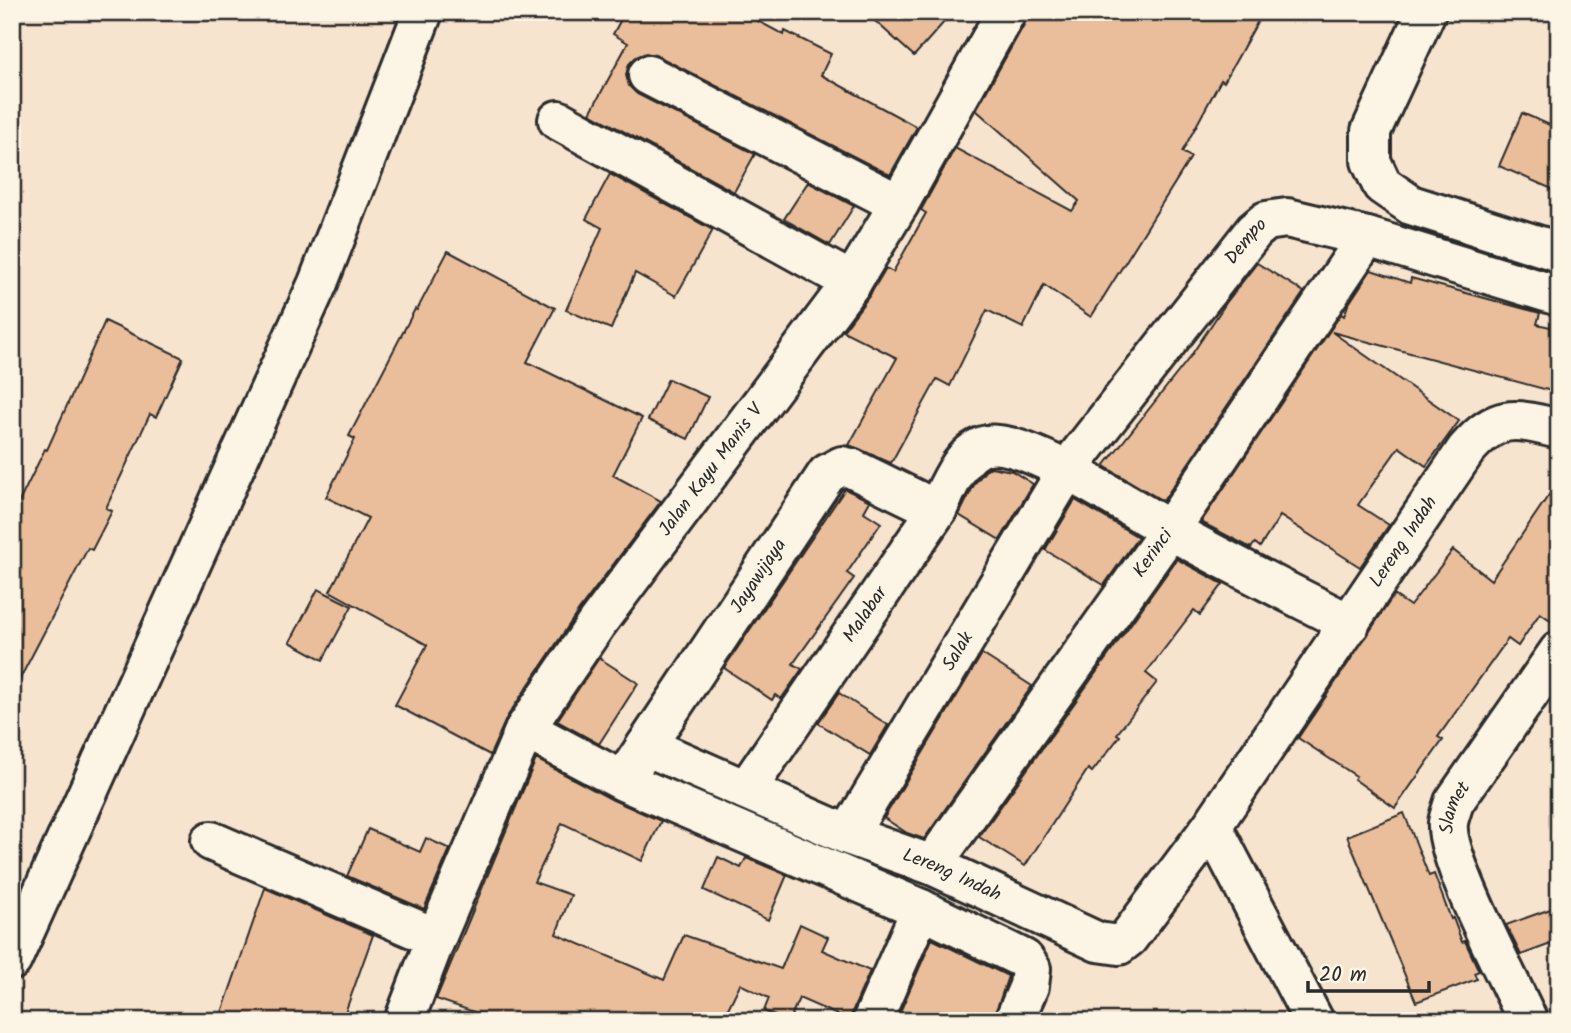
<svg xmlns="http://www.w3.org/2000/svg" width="1571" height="1033" font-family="Kalam,sans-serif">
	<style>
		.building { fill: #ebbe9b; stroke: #2b2b2b; stroke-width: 2 }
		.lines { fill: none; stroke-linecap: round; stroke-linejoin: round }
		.minor-casing { stroke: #2b2b2b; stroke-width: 44 }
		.minor { stroke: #fcf5e5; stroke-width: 38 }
		.labels { text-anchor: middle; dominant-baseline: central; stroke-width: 7; stroke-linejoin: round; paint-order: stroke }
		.street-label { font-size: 19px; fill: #2b2b2b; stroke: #fcf5e5 }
	</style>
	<rect width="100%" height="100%" fill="#f7e4cf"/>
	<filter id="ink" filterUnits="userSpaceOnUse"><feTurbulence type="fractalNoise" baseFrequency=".0143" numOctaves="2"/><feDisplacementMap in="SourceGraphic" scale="14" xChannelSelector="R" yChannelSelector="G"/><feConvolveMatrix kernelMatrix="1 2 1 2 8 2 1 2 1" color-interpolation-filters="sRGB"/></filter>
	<g filter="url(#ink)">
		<g class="building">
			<path d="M625,12H741L784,35L785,31L831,54L821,75L917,127L890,175L658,56L646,53L636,57L629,64L626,75L629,86L637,94L755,154L734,192L590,113L628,43L613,34Z"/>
			<path d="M865,12H953L914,56Z"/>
			<path d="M1028,12H1263L1224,82L1221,80L1182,152L1191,157L1091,317L1044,285L1023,328L987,310L950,386L937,379L891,463L849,445L897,358L843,331L870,295L886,268L893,272L926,213L921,210L955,148L1072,211L1079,201L976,110L1025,23Z"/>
			<path d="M1522,113L1559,129V192L1499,166Z"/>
			<path d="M610,174L713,230L676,296L635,273L611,329L566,310L602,228L586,219Z"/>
			<path d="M808,182L854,206L830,245L784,219Z"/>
			<path d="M448,251L555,308L527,362L642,418L613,475L661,501L579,610L507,717L490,755L395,705L427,645L330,591L368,518L326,497L355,439L349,436L415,309L417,310Z"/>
			<path d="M1257,263L1304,292L1163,501L1104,466L1190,357L1226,303Z"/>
			<path d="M1371,270L1410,283L1411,278L1540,313L1537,324L1559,329V393L1332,332L1459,421L1426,466L1399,447L1358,505L1389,525L1360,567L1280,516L1260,547L1255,543L1251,548L1201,522L1341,314L1344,316L1348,305Z"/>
			<path d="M105,321L183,358L156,417L150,414L106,508L112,511L92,550L88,548L12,694V504H18L45,449L47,450Z"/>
			<path d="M668,379L708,397L688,439L648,420Z"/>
			<path d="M991,467L1012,471L1033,484L1000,540L959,515L975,483L985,471Z"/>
			<path d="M1559,480V626L1540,613L1518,646L1508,639L1438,737L1443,740L1395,808L1354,779L1356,776L1298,738L1394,595L1410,606L1453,550L1491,580Z"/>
			<path d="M845,489L870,501L864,512L881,523L847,573L854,578L793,664L802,669L781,699L775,695L772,700L724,668Z"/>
			<path d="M1075,500L1138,537L1104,585L1045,550Z"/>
			<path d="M1177,559L1223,584L1200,615L1194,610L1146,673L1157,682L1117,734L1120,736L1092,772L1088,769L1025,866L979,837Z"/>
			<path d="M318,589L352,606L323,660L290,642Z"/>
			<path d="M982,654L1032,686L924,839L907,833L884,818Z"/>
			<path d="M599,658L638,683L599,744L557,721Z"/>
			<path d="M839,693L888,725L870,755L818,723Z"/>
			<path d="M536,759L613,800L661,821L642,861L562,823L534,882L571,895L556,934L664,980L684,935L781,969L800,924L828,937L822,950L870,971L852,1012L851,1021L799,998L789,1021H786L764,1011L769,998L740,984L722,1021H500L436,999Z"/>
			<path d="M1404,813L1429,876L1434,874L1451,919L1453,918L1462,942L1465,941L1479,971L1474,973L1477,979L1416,1002L1347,836Z"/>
			<path d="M368,829L420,852L426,838L450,849L424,909L347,876Z"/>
			<path d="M718,857L741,868L746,858L787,875L768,920L704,890Z"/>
			<path d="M265,888L373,935L342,1021H219Z"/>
			<path d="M1559,906V941L1521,955L1506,925Z"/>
			<path d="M932,939L1008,976L993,1021H896Z"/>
		</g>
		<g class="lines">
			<defs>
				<g id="minor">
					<path d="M1426,12L1371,131V161L1382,185L1411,205L1559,252"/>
					<path d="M648,75L899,204"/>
					<path d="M558,120L852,282"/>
					<path d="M525,729L623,781L921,909L1024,959L1031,969L1029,986L1014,1021"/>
					<path id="s1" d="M646,746L848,835L932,865L1098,942L1119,945L1128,938L1212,826L1466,450C1498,413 1514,418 1559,429"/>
					<path id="s2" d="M632,767L827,474L842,466L851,468L937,510"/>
					<path id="s3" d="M746,790L937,510C948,488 961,450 988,445C1025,438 1134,510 1170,530C1229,563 1290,593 1350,624"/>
					<path d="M1212,826L1314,1021"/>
					<path id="s4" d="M848,835L1067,470L1254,231L1266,221L1287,218L1367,237L1559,296"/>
					<path d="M211,841L436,938"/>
					<path id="s5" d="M932,865L1170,530L1367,237"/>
					<path d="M12,960L318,283L423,12"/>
					<path id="s6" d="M404,1021L436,938L525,729L597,623L852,282L899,204L1006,12"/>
					<path d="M872,1021L921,909"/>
					<path id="s7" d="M1528,1021C1511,983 1444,858 1448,823C1449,816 1452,809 1454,802L1559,651"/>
				</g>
			</defs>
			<use href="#minor" class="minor-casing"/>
			<use href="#minor" class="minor"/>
		</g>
	</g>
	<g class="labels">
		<g class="street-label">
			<text stroke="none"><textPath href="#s4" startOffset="716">Dempo</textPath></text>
			<text stroke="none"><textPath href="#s6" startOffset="635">Jalan Kayu Manis V</textPath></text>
			<text stroke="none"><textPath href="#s1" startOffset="1008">Lereng Indah</textPath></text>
			<text stroke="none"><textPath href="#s5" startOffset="382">Kerinci</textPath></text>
			<text stroke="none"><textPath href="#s2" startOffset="229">Jayawijaya</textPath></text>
			<text stroke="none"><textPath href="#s3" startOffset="212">Malabar</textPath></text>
			<text stroke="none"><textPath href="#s4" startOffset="214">Salak</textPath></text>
			<text stroke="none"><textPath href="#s7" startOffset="231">Slamet</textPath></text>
			<text stroke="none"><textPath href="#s1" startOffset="332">Lereng Indah</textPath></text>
		</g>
	</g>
	<rect width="1571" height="1033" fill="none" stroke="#fcf5e5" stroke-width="42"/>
	<rect x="21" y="21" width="1529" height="991" fill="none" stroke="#2b2b2b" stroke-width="2.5" filter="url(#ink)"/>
	<path d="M1308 981v10h121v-10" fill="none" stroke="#2b2b2b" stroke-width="3.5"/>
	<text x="1319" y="981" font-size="21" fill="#2b2b2b" stroke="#fcf5e5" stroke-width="5" paint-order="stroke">20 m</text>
</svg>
